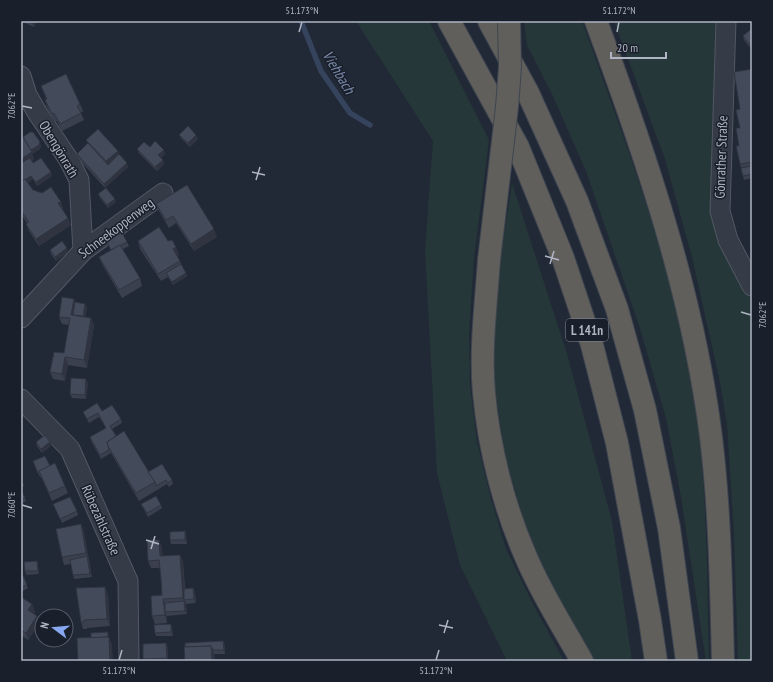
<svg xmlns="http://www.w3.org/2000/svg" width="773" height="682" font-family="'PT Sans Narrow',sans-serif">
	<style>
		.green { fill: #263739 }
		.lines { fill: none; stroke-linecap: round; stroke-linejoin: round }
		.stream { stroke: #36435d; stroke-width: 5.5 }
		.minor-casing { stroke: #525864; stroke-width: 21 }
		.trunk-casing { stroke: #3f4551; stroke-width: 24 }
		.minor { stroke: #353b47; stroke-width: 19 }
		.trunk { stroke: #605f5c; stroke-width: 22 }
		.trunk-bridge-casing { stroke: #3f4551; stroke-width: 24; stroke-linecap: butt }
		.trunk-bridge { stroke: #605f5c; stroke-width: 22 }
		.wall { fill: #3a404e }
		.shaded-wall { fill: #2f3440 }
		.building { fill: #434b5b; stroke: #2f3440 }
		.ticks { fill: none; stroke: #afb5c3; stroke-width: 1.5 }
		.labels { text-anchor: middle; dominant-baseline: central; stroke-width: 3; stroke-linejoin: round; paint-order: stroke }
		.shield { fill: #1a202b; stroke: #828895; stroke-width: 1 }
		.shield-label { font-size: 13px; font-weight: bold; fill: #afb5c3 }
		.street-label { font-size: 14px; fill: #afb5c3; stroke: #1a202b }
		.water-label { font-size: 15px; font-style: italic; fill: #798aaa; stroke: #1a202b }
		.neatline { fill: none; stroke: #afb5c3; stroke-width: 1.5 }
		.ticks-label { font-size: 10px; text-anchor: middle; fill: #afb5c3 }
	</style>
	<rect width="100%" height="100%" fill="#212936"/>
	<g class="green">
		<path d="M356,21H429L489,140L474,258L469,334L470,386L477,442L491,499L506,549L534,606L564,661H507L460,565L437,473L425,250L433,141Z"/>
		<path d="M524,21H582C621,131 664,240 686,355C689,371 694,387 696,404C707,489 707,575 709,661H706L681,497L666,418L639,325L586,171L552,94L527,45Z"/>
		<path d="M614,21H715L714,213L728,253L752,301V661H738L734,534L727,424L720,382L692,257L665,159Z"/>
		<path d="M512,183L567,354L612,521L632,661H591L555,596L525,524L505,457L495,387L494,327L500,262Z"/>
	</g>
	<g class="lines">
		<path class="stream" d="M301,21L321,71L350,113L370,125"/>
		<defs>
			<g id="minor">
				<path d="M726,21L720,211L728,240L752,286"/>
				<path d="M21,76L27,95L38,114L69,160L79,180L83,251"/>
				<path d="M21,318L83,251L163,193"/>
				<path d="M21,399L70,449L128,581L129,661"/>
			</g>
			<g id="trunk">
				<path d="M449,21L518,147L563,258L592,345L617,443L650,620L656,661"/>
				<path d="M489,21L528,93L577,201L617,309L645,410L669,528L687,661"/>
				<path d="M596,21C646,156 693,294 711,437C720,511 721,586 723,661"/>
				<path d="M489,260C486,304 480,350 484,393C489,448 504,507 526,557C541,593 563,627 582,661"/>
			</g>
		</defs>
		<use href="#minor" class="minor-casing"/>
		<use href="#trunk" class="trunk-casing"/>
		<use href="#minor" class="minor"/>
		<use href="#trunk" class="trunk"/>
		<defs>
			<path id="trunk-bridge" d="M489,260L507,107L510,67L509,21"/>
		</defs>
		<use href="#trunk-bridge" class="trunk-bridge-casing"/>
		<use href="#trunk-bridge" class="trunk-bridge"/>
	</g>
	<g class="wall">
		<path d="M21,21H36L34,27Z"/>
		<path d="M752,32V50L744,40L743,36Z"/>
		<path d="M752,69V178L744,180L740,164V128Z"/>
		<path d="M41,86L80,104L83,111L81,113L84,120L62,131L57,121L54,122L47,107L45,100L46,99Z"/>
		<path d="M21,134L23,137L41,146L40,149L32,154L34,159L32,161L33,163L51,172L52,176L37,186L33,179L28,183L33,190L61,202L63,209V210L71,225L39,246L29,231L26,224L27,223L21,214Z"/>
		<path d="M179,135L198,139L190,147L181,138Z"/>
		<path d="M86,140L118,151L119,154L128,167L105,188L78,158L77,154L88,143Z"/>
		<path d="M150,147L165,154L161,158L163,160L164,164L157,171L139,153L137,149Z"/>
		<path d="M98,194L116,202L108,208L100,198Z"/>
		<path d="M156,204L217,237L194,251L176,223L169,228L159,211Z"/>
		<path d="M104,236L127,242L129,246L123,249L140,278L142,286L122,298L102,264L99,257L111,250Z"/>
		<path d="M138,241H168L179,254L177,256L180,261L187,276L173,285L168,277L161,281L140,249Z"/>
		<path d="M67,248L68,252L56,261L51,254L50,250Z"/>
		<path d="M74,299L75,302L85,304L87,308L85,317L91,318L94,325L87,368L68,365L65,381L53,379L50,372L64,353L69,325L62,324L59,317Z"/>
		<path d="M88,383L86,399L72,398L70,394Z"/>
		<path d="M102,411L121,419L122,423L112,429L116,436L148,472L172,480L173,484L169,487L167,484L139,501L111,453L101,459L91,441L90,437L106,428L99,417L89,423L83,412Z"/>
		<path d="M36,442L52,445L42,453L37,446Z"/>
		<path d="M34,465L50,466L65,486L68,493L52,501L41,477H40Z"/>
		<path d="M21,477L24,486L21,487Z"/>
		<path d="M21,490L26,501L21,504Z"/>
		<path d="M53,504L77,511L78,515L62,523Z"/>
		<path d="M141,504L161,505L162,508L148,517L143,508Z"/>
		<path d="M81,524L84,532L92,577L74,579L71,564L64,565L62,557Z"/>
		<path d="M185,531L186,535L187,544H171L170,540Z"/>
		<path d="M162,547V556L180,555L183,562L185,588H193L195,592L196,603L186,604V603L187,614L167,616V623L155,624L152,616L162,595L160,568H151L148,561Z"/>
		<path d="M37,561L38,565L39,574L26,575L25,571Z"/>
		<path d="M21,571L28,588L21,592Z"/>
		<path d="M108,594L110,626L87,628V629H83L81,622Z"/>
		<path d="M21,597L32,604L35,612L34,614L37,616L40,623L28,640L21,635Z"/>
		<path d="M172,628L173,636H156L155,633Z"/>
		<path d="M223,641L225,645V654H214L215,661H185Z"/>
		<path d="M168,647V661H144L143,659Z"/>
	</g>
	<g class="shaded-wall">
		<path d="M33,21H36L34,27L32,23Z"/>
		<path d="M196,135L198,139L190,147L188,143Z"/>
		<path d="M40,142L41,146L40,149L32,154L34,159L21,168V159Z"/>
		<path d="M164,150L165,154L160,159L158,155Z"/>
		<path d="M118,151L121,158L109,169L106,161Z"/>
		<path d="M163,160L164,164L157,171L155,167Z"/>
		<path d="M127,163L128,167L105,188L104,184Z"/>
		<path d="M51,172L52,176L37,186L36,182Z"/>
		<path d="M31,176L33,179L21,187V183Z"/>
		<path d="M115,199L116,202L108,208L107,205Z"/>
		<path d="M61,202L63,209L61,210L58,203Z"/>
		<path d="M68,218L71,225L39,246L36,239Z"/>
		<path d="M214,229L217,237L194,251L191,244Z"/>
		<path d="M176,247L179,254L176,257L173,249Z"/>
		<path d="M67,248L68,252L56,261L55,257Z"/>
		<path d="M186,273L187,276L173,285L172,282Z"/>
		<path d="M74,299L77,306L75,319L71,315Z"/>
		<path d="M85,304L87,308L84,323L83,320Z"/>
		<path d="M91,318L94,325L87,368L84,360Z"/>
		<path d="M65,357L68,365L65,381L62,374Z"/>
		<path d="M86,379L88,383L86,399L85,395Z"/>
		<path d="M50,442L52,445L42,453L41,449Z"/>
		<path d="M81,524L84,532L89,560L86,553Z"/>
		<path d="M185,531L186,535L187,544L185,540Z"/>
		<path d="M159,540L162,547L163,564L160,556Z"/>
		<path d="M180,555L183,562L185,600H184L186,603L187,614L185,611L184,601L183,598Z"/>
		<path d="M87,556L88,560L92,577L90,574Z"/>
		<path d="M37,561L38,565L39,574L38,571Z"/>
		<path d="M105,587L108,594L110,626L107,619Z"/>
		<path d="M193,588L195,592L196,603L194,599Z"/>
		<path d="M163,599L166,606L165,612L167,616V623L165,615Z"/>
		<path d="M32,604L35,612L31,617L28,610Z"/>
		<path d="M37,616L40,623L28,640L26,633Z"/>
		<path d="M171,624L172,628L173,636L171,632Z"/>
		<path d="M109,637L112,644L113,661H110Z"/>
		<path d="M223,641L225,645V654L224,650Z"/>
		<path d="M166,643L168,647V661L167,658Z"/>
		<path d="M211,646L214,653L215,661H212Z"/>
	</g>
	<g class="building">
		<path d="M28,21H33L32,23Z"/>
		<path d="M750,30L752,32V48L743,36Z"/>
		<path d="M752,69V162L740,164L736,146H739L736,128H740L736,110L740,109L734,72Z"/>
		<path d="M66,74L80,104L77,106L81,113L60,124L54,113L52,114L45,100L47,99L41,86Z"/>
		<path d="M188,126L196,135L188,143L179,135Z"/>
		<path d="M98,129L118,151L106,161L86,140Z"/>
		<path d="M30,132H33L40,142L39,145L31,150L23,137Z"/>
		<path d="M21,134L32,152L21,159Z"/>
		<path d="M155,141L164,150L158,155L163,160L155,167L137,149L144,142L150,147Z"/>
		<path d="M88,143L108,165L119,154L127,163L104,184L77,154Z"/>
		<path d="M30,158L33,163L41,158L51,172L36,182L31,176L21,182V163Z"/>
		<path d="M752,166V174L743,176L741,168Z"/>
		<path d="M25,179L33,190L42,193L51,187L61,202L58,203L68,218L36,239L26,224L29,222L21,211V182Z"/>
		<path d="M187,185L214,229L191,244L173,216L166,220L156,204Z"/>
		<path d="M106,188L115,199L107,205L98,194Z"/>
		<path d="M119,227L127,242L111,250L104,236Z"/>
		<path d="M159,227L168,241L172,240L176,247L173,249L180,261L158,274L138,241Z"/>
		<path d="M62,241L67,248L55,257L50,250Z"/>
		<path d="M120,245L140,278L119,290L99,257Z"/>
		<path d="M181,264L186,273L172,282L166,273Z"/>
		<path d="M62,297L74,299L71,315L91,318L84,360L65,357L62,374L50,372L54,352L64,353L70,318L59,317Z"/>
		<path d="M75,302L85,304L83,316L73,315Z"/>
		<path d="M71,378L86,379L85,395L70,394Z"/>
		<path d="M97,403L102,411L112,405L121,419L110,426L116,436L107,442L109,450L100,455L90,437L106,428L98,413L87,419L83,412Z"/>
		<path d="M124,431L155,482L136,493L108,446L107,442Z"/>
		<path d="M45,435L50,442L41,449L36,442Z"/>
		<path d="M45,456L50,466L39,471L40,473H38L33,461Z"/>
		<path d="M55,463L65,486L49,493L39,471Z"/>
		<path d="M162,464L172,480L168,483L166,480L156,486L155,482L148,472Z"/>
		<path d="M21,490L25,498L21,499Z"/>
		<path d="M156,496L161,505L147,513L141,504Z"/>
		<path d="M70,497L77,511L60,519L53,504Z"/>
		<path d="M81,524L86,553L62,557L56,529Z"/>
		<path d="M185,531V540H170V532Z"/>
		<path d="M147,540H159L160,556L180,555L183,598L163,599L165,615L152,616L151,596L162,595L161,578L159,560L148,561Z"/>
		<path d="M87,556L90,574L73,575L70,560Z"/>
		<path d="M37,561L38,571H25L24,562Z"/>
		<path d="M21,571L27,585L21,587Z"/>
		<path d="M105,587L107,619L84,620V622H81L76,588Z"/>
		<path d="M193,588L194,599L184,600V589Z"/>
		<path d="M21,597L32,604L28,610L37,616L26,633L21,630Z"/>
		<path d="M184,601L185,611L165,612V603Z"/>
		<path d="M171,624V632L155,633L154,625Z"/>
		<path d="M108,632V637L91,638V633Z"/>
		<path d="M109,637L110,661H78L77,638Z"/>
		<path d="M223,641L224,650H213L211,646L185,647V643Z"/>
		<path d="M166,643L167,658L143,659V644Z"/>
		<path d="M211,646L212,661H185L184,647Z"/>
	</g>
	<path class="ticks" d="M299,32L302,22M617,32L619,22M22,106L32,108M252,172L265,175M256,180L260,167M545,256L559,260M550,264L554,251M741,312L751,315M22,505L32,508M146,540L159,544M151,549L155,536M439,625L453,628M444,633L448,620M119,660L122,650M436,660L439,650"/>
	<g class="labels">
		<rect class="shield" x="566" y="319" width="42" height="22" rx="3"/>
		<g class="shield-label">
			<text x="587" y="330">L 141n</text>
		</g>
		<g class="street-label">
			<text transform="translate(59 149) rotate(59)">Obengönrath</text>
			<text transform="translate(721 157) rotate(-88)">Gönrather Straße</text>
			<text transform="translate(116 228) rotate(-37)">Schneekoppenweg</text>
			<text transform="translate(101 520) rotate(66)">Rübezahlstraße</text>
		</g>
		<g class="water-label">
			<text transform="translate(339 72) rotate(59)">Viehbach</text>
		</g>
	</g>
	<rect width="773" height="682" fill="none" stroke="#1a202b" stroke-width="44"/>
	<g transform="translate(54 628) rotate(286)"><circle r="19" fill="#1a202b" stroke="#565c68"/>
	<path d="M0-3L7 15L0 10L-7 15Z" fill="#87a7f1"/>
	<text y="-6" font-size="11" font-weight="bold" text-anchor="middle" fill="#afb5c3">N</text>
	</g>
	<path d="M611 52v6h55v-6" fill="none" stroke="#afb5c3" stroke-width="2"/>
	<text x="617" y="52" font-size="12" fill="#afb5c3" stroke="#1a202b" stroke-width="3" paint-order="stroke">20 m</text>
	<rect x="22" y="22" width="729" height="638" class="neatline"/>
	<g class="ticks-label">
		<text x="302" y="14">51.173°N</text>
		<text x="619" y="14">51.172°N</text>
		<text transform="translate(11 106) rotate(-90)" y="4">7.062°E</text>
		<text transform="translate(762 315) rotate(-90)" y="4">7.062°E</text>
		<text transform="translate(11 505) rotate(-90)" y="4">7.060°E</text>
		<text x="119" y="674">51.173°N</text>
		<text x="436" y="674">51.172°N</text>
	</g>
</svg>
